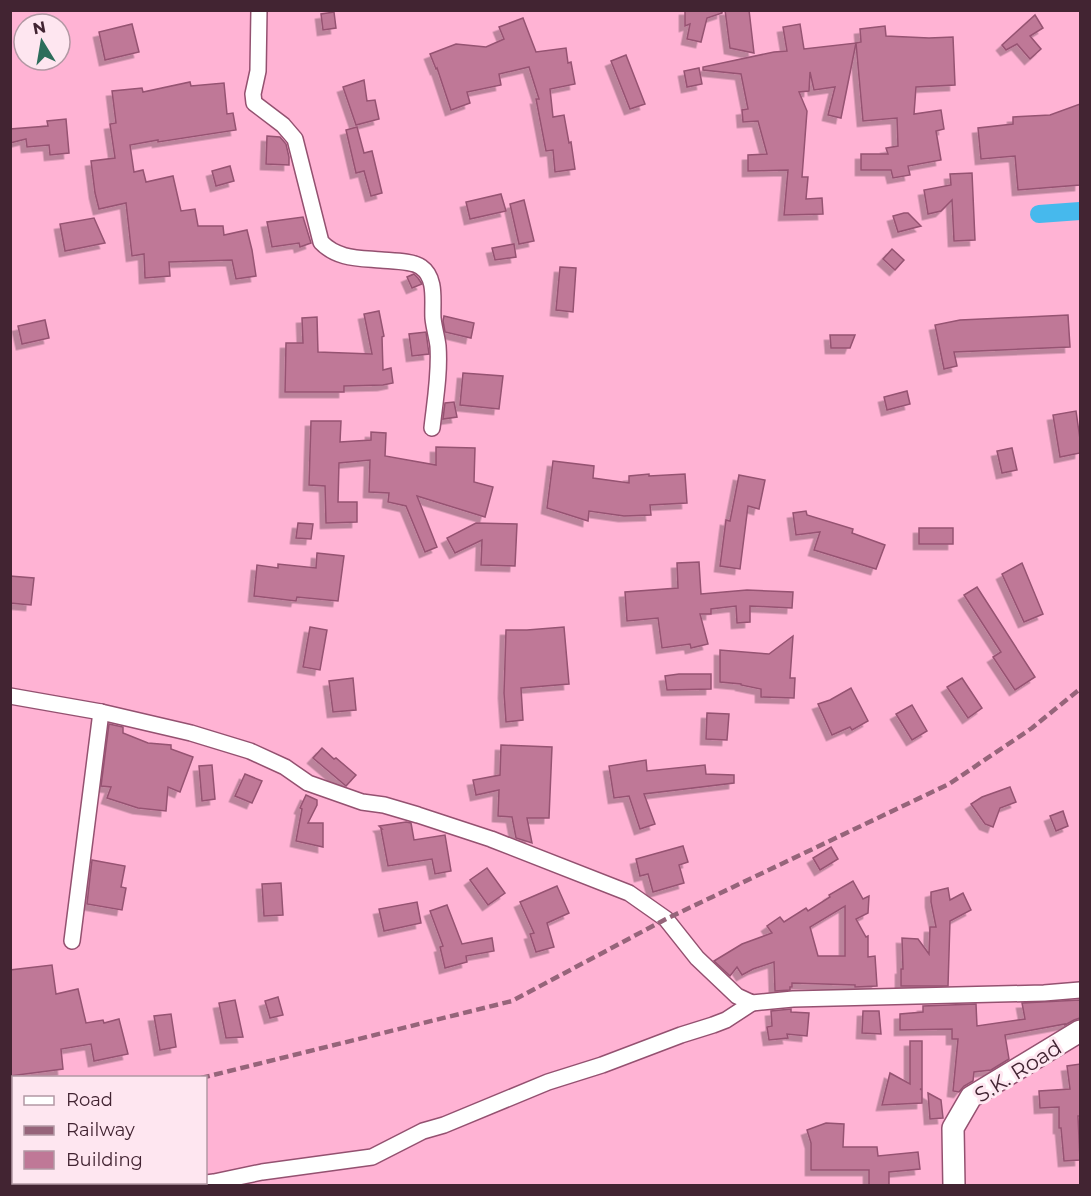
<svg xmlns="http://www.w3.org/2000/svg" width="1091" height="1196" font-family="Montserrat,sans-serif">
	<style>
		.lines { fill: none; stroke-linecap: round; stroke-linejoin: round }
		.canal { stroke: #46b9ed; stroke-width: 18 }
		.building { fill: #bf7897; stroke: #965372; stroke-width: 1.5; fill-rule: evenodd; filter: url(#shadow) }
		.street-casing { stroke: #945170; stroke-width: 18 }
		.secondary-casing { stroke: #945170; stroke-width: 24 }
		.street { stroke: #fff; stroke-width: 15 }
		.secondary { stroke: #fff; stroke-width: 21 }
		.rail { stroke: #96647a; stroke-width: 4.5; stroke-dasharray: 9 4.5; stroke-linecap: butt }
		.labels { text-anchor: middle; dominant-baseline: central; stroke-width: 6; stroke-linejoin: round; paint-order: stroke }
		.street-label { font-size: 21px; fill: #422432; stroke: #fee6f0 }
	</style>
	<defs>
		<filter id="shadow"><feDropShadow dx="-5.5" dy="5.5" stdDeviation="0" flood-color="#0004"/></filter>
	</defs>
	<rect width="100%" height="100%" fill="#ffb3d4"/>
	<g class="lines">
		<path class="canal" d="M1039,214L1080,211"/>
	</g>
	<g class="building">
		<path d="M685,10H722V13L707,18L701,42L687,39L690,24L685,26Z"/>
		<path d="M725,10H749L754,53L730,48Z"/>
		<path d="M334,12L336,28L323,30L321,14Z"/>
		<path d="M1035,15L1043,28L1030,36L1041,49L1030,59L1017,44L1006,50L1002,45Z"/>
		<path d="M523,18L536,52L566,48L568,63L571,62L575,84L550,89L553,117L564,115L569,143L571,142L575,169L555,172L553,150L546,151L536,99H539L529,67L499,74L501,85L467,92L470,103L451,110L437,68L436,69L430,54L456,44L486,47L504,39L499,27Z"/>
		<path d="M132,24L139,52L105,60L99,32Z"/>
		<path d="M800,24L804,49L856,43L841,118L828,115L835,87L814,90L810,72L809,91L799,92L807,111L802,177H808L806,199L822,198L823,214L784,215L788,170L748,171V155L767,154L758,121L743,122L742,110L748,109L741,74L703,70V67L774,52L787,51L783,27Z"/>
		<path d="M885,26L886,36L929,38L953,37L955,85L916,87L914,114L941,110L944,129L936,131L941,160L908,166L910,175L893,178L891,170H861V154H888L886,148L898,146L897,118L863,121L856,43L861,42L860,29Z"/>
		<path d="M626,55L645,104L630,109L611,61Z"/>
		<path d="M699,68L702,84L687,87L684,71Z"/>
		<path d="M364,80L367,101L375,100L379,119L356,125L343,87Z"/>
		<path d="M190,82L191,86L224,83L227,114L233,113L236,130L158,142V140L130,145L134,172L143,170L146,182L173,176L181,211L195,209L198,226H223L224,235L247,230L252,250L256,276L236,279L232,260L169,262L170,276L145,278L144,254L132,256L126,203L99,209L95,193L91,161L115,158L110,124L116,123L112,91L142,88L143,92Z"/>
		<path d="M1080,104V185L1018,190L1015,156L981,159L978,128L1013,124V117L1050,115Z"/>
		<path d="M66,119L69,153L50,155L49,145L27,147L26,139L10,143V129L48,126L47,121Z"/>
		<path d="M357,127L364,153L372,151L382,193L371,196L364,171L356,173L346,130Z"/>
		<path d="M267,136L280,137L286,144L289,157V165L266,164Z"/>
		<path d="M230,166L234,181L216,186L212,171Z"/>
		<path d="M972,173L975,240L954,241L952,200L941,211L928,214L924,190L951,185L950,174Z"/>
		<path d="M501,194L506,211L470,219L466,202Z"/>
		<path d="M524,200L534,241L519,244L510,204Z"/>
		<path d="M904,213H908L921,226L898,232L893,216Z"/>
		<path d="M303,217L311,243L300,247L299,243L272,247L267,222Z"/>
		<path d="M94,218L105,243L65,251L60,224Z"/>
		<path d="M514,244L516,257L495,260L492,248Z"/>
		<path d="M892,249L904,260L895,270L883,259Z"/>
		<path d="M560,267L576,268L573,312L556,310Z"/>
		<path d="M414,274L418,278L422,284L412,288L407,277Z"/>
		<path d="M379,311L384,336L382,337L383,370L391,368L393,383L383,385L344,386V392H285L286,343H303L302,318L317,317L318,352L372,354L364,314Z"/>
		<path d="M1068,315L1070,347L954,352L957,366L944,369L935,325L960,320Z"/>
		<path d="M444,316L474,323L471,338L445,332L443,321Z"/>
		<path d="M45,320L49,338L22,344L18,326Z"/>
		<path d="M426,332L429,354L412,356L409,334Z"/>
		<path d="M830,335H855L850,348H831Z"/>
		<path d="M463,373L503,376L499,409L460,405Z"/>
		<path d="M907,391L910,404L887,410L884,397Z"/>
		<path d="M454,402L457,417L443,419L445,403Z"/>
		<path d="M1076,411L1080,439V453L1060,457L1053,415Z"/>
		<path d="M311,421H341L340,442L371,440V432L386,433L385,456L436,465V447L475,448L474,482L493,487L485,517L417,496L437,547L425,552L406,506L388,502L389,493L369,492L370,460L339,463L338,502H357V522L326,523L325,486L309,485Z"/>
		<path d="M1012,448L1017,470L1002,473L997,451Z"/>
		<path d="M553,461L594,466L593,478L629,483V476L649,474V476L685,474L687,503L650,505L651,515L624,516L589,511L588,521L547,508Z"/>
		<path d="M739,475L765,480L759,509L748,506L740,569L720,566L726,520L730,521Z"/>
		<path d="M806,511L807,515L853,529L852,533L885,545L876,569L814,550L820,532L796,535L793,513Z"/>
		<path d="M298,523L313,524L311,539L296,538Z"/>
		<path d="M476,523L517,524L515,566L481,565L482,540L455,553L447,538Z"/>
		<rect x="919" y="528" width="34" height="16"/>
		<path d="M317,553L344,556L338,601L297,597L296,601L254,596L257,565L278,568V564L316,568Z"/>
		<path d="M699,562L701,594L747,590L793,592L792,608L750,606V622L737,623L736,606L711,609V614H700L708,644L691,648L690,644L662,648L658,618L627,621L625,592L678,588L677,563Z"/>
		<path d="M1022,563L1043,614L1024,622L1002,574Z"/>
		<path d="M10,576L34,578L31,605L10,603Z"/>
		<path d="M977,587L1035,677L1015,690L993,657L1001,652L964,595Z"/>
		<path d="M310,627L327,630L320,670L303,667Z"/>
		<path d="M564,627L569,684L521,688L523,720L506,722L504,693L506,630H527Z"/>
		<path d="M793,636L790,678H795L794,698L761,697V689L741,685V684L720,682V650L769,654Z"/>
		<path d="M679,674H711V689L667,690L665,676Z"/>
		<path d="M353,678L356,710L333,712L329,681Z"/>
		<path d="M962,678L982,708L968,718L947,687Z"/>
		<path d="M851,688L868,721L852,730L850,727L832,735L818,704L830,700Z"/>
		<path d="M912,705L927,731L912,740L896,714Z"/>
		<path d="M707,713L729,714L727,740L706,739Z"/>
		<path d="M109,724L123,727V733L148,743L171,745V749L193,757L180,792L168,787L166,811L138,808L107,798L111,787L101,786Z"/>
		<path d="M501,745L552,747L549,818H527L532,843L516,838L512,817L498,816L499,790L476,795L473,780L500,775Z"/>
		<path d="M322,748L334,759L336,758L356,775L346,786L313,758Z"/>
		<path d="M646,760L647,771L705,765L706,774L734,775V783L644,794L655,824L640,829L629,796L614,798L609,766Z"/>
		<path d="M212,765L215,799L202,801L199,766Z"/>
		<path d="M245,774L262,781L252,803L235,796Z"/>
		<path d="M1010,787L1016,802L1000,808L993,827L985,824L971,804L982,797Z"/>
		<path d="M306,795L317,800V805L308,823H323V847L296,841L302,809L300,808Z"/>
		<path d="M1063,811L1068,826L1056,831L1050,816Z"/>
		<path d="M406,822L411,823L414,840L445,835L451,871L435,874L432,859L388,866L381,829H382L379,826Z"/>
		<path d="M683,846L688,862L679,865L684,883L653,892L648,874L640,876L636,859Z"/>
		<path d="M831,847L838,859L820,870L813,858Z"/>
		<path d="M92,860L125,866L121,887L126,888L122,910L87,904Z"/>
		<path d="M487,868L505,893L488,905L470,880Z"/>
		<path d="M853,881L863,899L869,896L868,913L856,919L866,937L868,936V957L875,956L877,986L855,987V985L792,983V987H790V990L775,991L774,962L753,969L742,975L737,967L730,976L714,961L742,944L772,933L767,926L780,917L784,922L806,908L808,911L830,897L829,895ZM845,906V956H818L810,927Z"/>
		<path d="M281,883L283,915L264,916L262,884Z"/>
		<path d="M557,886L569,913L547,923L554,947L536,952L530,934L534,933L520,902Z"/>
		<path d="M948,888L950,900L963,893L971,910L950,921L948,986H901V969H903L902,938L918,939L929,954L930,927H936L931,902V892Z"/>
		<path d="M417,902L421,923L384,931L379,909Z"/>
		<path d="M447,905L462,944L492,938L494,951L466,956L467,962L445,968L440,947L443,946L430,911Z"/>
		<path d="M52,965L56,994L78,989L86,1023L103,1020L104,1023L119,1019L128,1054L94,1061L91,1044L61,1049L63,1069L10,1076V970Z"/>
		<path d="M278,997L283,1015L270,1018L265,1001Z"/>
		<path d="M235,1000L243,1037L226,1038L219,1003Z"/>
		<path d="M1080,1000V1018L1074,1020L1065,1025V1024L1005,1035L1009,1059L991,1070L974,1072L973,1081L964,1086L959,1092L953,1091L958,1039H952V1029L900,1030V1014L923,1012V1006L976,1004L977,1026L1025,1019L1022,1003Z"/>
		<path d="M791,1009V1012L809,1013L807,1036L787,1034L788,1038L769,1040L767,1027L772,1026L771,1011Z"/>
		<path d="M863,1011H879L881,1034L862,1033Z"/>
		<path d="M171,1014L176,1047L160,1050L154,1016Z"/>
		<path d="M910,1041H922V1089H920L922,1090V1103L882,1105L890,1073L910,1084Z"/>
		<path d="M1080,1064V1116H1078L1080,1160L1064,1161L1061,1128H1059V1107L1040,1108L1039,1091L1070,1089L1067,1066Z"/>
		<path d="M928,1093L941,1100L943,1118L930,1119Z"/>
		<path d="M826,1123L844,1124L843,1147H877L878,1156L918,1152L920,1169L889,1172V1185H869V1170H811V1143L807,1130Z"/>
	</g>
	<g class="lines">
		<defs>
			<g id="street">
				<path d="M259,10L258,71L253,94L254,103L283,125L295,139L321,242C337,259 358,258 381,260C391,261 413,261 421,267C437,278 432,302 433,318C434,328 437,337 438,346C440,373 435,401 432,428"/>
				<path d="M10,696L101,712L191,733L250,751L285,767L308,783L362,802L384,805L418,815L491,839L629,893L666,919L697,958L737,996L752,1003L793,999L1044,993L1080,990"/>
				<path d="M72,941L101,712"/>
				<path d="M183,1186L214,1182L262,1172L372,1157L423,1131L444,1125L548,1082L602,1065L681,1035L713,1025L726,1020L752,1003"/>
			</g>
			<path id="secondary" d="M954,1186L953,1128L971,1097L1080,1031"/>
		</defs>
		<use href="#street" class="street-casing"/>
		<use href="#secondary" class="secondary-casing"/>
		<use href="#street" class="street"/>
		<use href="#secondary" class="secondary"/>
		<g class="rail">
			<path d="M201,1078L512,1001L666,919L949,784L1032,728L1080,689"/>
			<path d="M10,1124H14"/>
		</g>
	</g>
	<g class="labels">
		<g class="street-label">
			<text transform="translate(1018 1071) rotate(-32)">S.K. Road</text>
		</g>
	</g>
	<rect width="1091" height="1196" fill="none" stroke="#422432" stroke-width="24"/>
	<rect x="12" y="1076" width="195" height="108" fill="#fee6f0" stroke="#b398a4" stroke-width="1.5"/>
	<rect x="24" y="1096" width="30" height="9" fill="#ffffff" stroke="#b398a4" stroke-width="1.5"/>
	<text x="66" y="1106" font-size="18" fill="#422432">Road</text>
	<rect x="24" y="1126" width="30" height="9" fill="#96647a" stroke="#b398a4" stroke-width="1.5"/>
	<text x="66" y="1136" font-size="18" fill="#422432">Railway</text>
	<rect x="24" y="1151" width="30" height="18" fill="#bf7897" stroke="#b398a4" stroke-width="1.5"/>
	<text x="66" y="1166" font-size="18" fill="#422432">Building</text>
	<g transform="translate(42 42) rotate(349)"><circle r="28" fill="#fee6f0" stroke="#b398a4" stroke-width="1.5"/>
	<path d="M0-4.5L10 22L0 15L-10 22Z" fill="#2d6d5b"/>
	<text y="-9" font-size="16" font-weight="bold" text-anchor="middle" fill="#422432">N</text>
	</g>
</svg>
